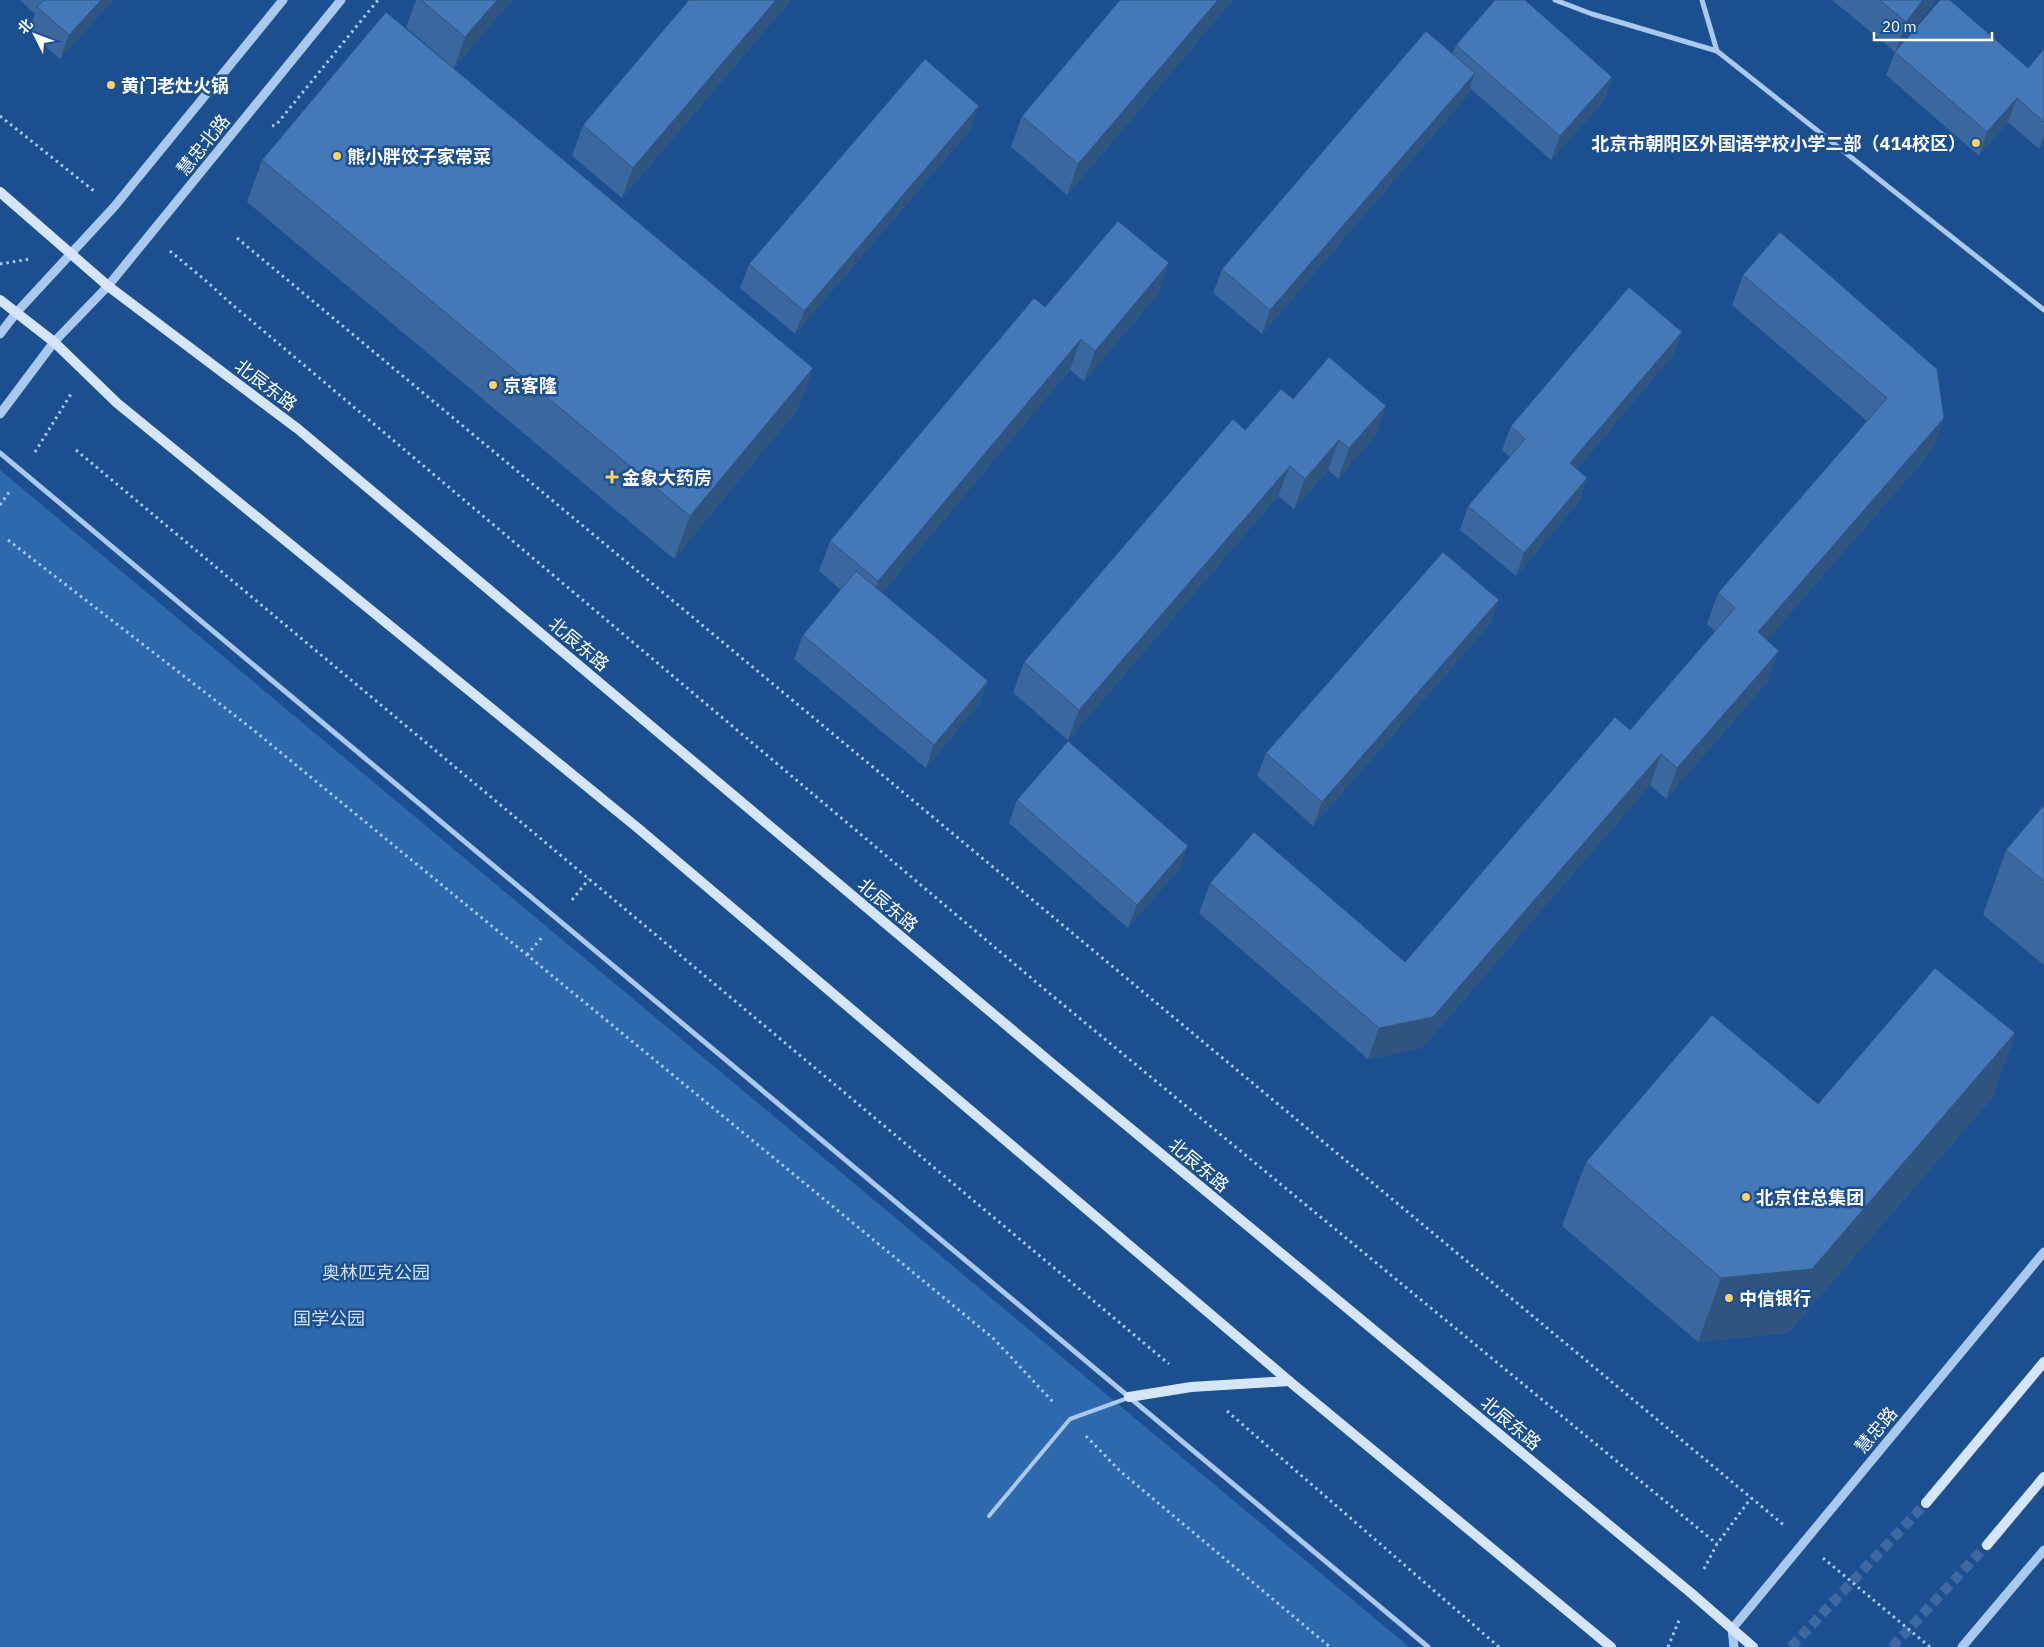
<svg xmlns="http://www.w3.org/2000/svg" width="2044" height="1647" font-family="'IBM Plex Sans','Noto Sans SC',sans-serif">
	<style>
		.green { fill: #2e69ad }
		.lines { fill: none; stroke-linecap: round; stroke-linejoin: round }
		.secondary-tunnel { stroke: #3d69a0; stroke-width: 10; stroke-dasharray: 10 5; stroke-linecap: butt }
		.path { stroke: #a9c9ee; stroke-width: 3; stroke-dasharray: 2.5 4; stroke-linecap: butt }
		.service { stroke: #a9c9ee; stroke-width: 4 }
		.minor { stroke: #a9c9ee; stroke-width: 5 }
		.tertiary { stroke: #a9c9ee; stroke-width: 9 }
		.secondary { stroke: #d6e6fa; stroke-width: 10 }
		.wall { fill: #3a679d }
		.shaded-wall { fill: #305480 }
		.building { fill: #4478b7; stroke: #305480 }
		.poi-dot { fill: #ffd166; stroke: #1b4f8f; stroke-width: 2 }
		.labels { text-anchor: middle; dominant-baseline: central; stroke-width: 5; stroke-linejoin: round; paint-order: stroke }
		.poi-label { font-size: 18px; font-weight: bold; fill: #fff; stroke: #1b4f8f; text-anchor: start }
		.street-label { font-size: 18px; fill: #fff; stroke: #1b4f8f }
		.park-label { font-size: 18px; fill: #cfe3fa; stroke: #1b4f8f }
	</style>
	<rect width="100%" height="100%" fill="#1b4f8f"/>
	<path class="green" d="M0,470L1409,1647H0Z"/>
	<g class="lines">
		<g class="secondary-tunnel">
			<path d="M1791,1647L1926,1503"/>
			<path d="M1892,1647L1987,1545"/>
		</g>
		<g class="path">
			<path d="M0,116L94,191"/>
			<path d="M272,126L276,125L378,0"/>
			<path d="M237,238L1785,1526"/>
			<path d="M170,251L205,280L228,301L1049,993L1717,1544"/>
			<path d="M0,264L30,259"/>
			<path d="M76,450L1169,1364"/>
			<path d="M35,452L71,394"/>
			<path d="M0,505L10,491"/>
			<path d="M8,540L251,728L994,1339L1054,1403"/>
			<path d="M572,900L589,879"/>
			<path d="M527,955L543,936"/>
			<path d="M1227,1411L1499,1647"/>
			<path d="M1086,1436L1120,1471L1330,1647"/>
			<path d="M1823,1558L1930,1647"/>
			<path d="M1704,1569L1717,1544L1751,1498"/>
			<path d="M1668,1647L1680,1618"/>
		</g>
		<path class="service" d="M989,1516L1070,1419L1128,1398"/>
		<g class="minor">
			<path d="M1555,0L1592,14L1717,51L2044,310"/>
			<path d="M1702,0L1717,51"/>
			<path d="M0,453L1428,1647"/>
		</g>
		<g class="tertiary">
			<path d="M0,334L16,313L114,207L283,0"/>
			<path d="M0,414L54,342L108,286L341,0"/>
			<path d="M1734,1647L1732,1629L2044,1252"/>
			<path d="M1962,1647L2044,1550"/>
		</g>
		<g class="secondary">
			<path d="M0,192L108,286L298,429L1055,1066L1691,1593L1753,1647"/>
			<path d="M0,300L54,342L117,403L639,829L1289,1381L1611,1647"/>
			<path d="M1129,1397L1191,1387L1289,1381"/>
			<path d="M1926,1503L2044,1362"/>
			<path d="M1987,1545L2044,1477"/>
		</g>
	</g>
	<g class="wall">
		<path d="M20,0H113L60,59L29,31L35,14Z"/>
		<path d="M416,0H512L454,68L406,27Z"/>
		<path d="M689,0H791L622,198L572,156L583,125Z"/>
		<path d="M1120,0H1233L1067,195L1011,147L1022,116Z"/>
		<path d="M1832,0H1936L1898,48L2028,68L2044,49V143L2039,149L2008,122L1979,156L1886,75L1895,52Z"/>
		<path d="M1456,45L1612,77L1604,101L1551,160L1470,88L1466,97L1262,334L1213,293L1222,269L1452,54Z"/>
		<path d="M971,129L795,334L740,288L749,264Z"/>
		<path d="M262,160L813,368L797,410L674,559L247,202Z"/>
		<path d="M1780,232L1933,449L1767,640L1768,681L1666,799L1650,785L1422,1048L1368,1059L1199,913L1210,883L1405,962L1630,730L1715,631L1707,624L1718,593L1867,421L1732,305L1743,275Z"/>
		<path d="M1169,263L1158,294L1084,381L1070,370L882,593L988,681L979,704L926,768L794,659L803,635L841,590L819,571L830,541L1045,307Z"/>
		<path d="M1682,332L1673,355L1577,469L1587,478L1579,502L1516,576L1460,530L1468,506L1510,457L1502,450L1511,426Z"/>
		<path d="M1293,399L1386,406L1375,436L1338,479L1328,470L1294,509L1278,496L1068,740L1013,693L1024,662L1245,430Z"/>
		<path d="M1490,624L1313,826L1257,776L1266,753Z"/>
		<path d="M1017,800L1179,869L1128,928L1009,823Z"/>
		<path d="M2044,805V965L1983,915L2006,850Z"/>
		<path d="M2015,1033L1992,1098L1788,1333L1698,1342L1562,1226L1586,1162L1818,1104Z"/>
	</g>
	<g class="shaded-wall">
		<path d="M101,0H113L60,59L69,35Z"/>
		<path d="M497,0H512L454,68L465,37Z"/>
		<path d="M776,0H791L622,198L633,168Z"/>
		<path d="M1218,0H1233L1067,195L1078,164Z"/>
		<path d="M1923,0H1936L1895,52L1906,22Z"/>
		<path d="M1475,73L1466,97L1262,334L1270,310Z"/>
		<path d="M1612,77L1604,101L1551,160L1560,136Z"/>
		<path d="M2017,98L2008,122L1979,156L1987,132Z"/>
		<path d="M979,106L971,129L795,334L804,311Z"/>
		<path d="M2044,135V143L2039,149Z"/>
		<path d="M1169,263L1158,294L1084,381L1095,351Z"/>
		<path d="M1682,332L1673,355L1562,487L1570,463Z"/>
		<path d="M1081,339L1070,370L867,612L878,581Z"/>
		<path d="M813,368L797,410L674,559L690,516Z"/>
		<path d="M1386,406L1375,436L1338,479L1349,448Z"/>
		<path d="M1944,418L1933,449L1747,663L1758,632Z"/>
		<path d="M1339,440L1328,470L1294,509L1305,479Z"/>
		<path d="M1290,466L1278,496L1068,740L1079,710Z"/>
		<path d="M1587,478L1579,502L1516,576L1524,553Z"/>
		<path d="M1499,600L1490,624L1313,826L1322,802Z"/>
		<path d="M1779,651L1768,681L1666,799L1677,768Z"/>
		<path d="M988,681L979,704L926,768L934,745Z"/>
		<path d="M1661,754L1650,785L1422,1048L1368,1059L1379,1028Z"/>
		<path d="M1188,846L1179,869L1128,928L1137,905Z"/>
		<path d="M2015,1033L1992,1098L1788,1333L1698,1342L1721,1278Z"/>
	</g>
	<g class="building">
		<path d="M44,0H101L69,35L37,7Z"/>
		<path d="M421,0H497L465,37Z"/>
		<path d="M689,0H776L633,168L583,125Z"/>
		<path d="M1120,0H1218L1078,164L1022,116Z"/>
		<path d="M1495,0H1525L1612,77L1560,136L1456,45Z"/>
		<path d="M1880,0H1923L1906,22Z"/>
		<path d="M1940,0H1950L2028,68L2044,49V122L2017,98L1987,132L1895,52Z"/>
		<path d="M386,12L813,368L690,516L262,160Z"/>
		<path d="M1426,31L1475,73L1270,310L1222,269Z"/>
		<path d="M925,59L979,106L804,311L749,264Z"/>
		<path d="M1118,221L1169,263L1095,351L1081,339L878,581L830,541L1034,298L1045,307Z"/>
		<path d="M1780,232L1937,369L1944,418L1758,632L1779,651L1677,768L1661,754L1433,1017L1379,1028L1210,883L1254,832L1405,962L1615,717L1630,730L1735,608L1718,593L1887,398L1743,275Z"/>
		<path d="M1629,287L1682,332L1570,463L1587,478L1524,553L1468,506L1525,439L1511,426Z"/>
		<path d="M1329,357L1386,406L1349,448L1339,440L1305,479L1290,466L1079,710L1024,662L1233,419L1245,430L1281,389L1293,399Z"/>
		<path d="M1443,552L1499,600L1322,802L1266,753Z"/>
		<path d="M856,571L988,681L934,745L803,635Z"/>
		<path d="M1068,741L1188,846L1137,905L1017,800Z"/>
		<path d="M2044,805V881L2006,850Z"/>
		<path d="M1935,968L2015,1033L1812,1269L1721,1278L1586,1162L1712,1015L1818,1104Z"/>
	</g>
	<g class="poi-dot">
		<circle cx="111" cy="85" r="5"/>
		<circle cx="1976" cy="143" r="5"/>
		<circle cx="337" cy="156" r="5"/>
		<circle cx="493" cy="385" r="5"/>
		<path d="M609.5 469.5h5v5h5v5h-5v5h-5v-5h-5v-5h5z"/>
		<circle cx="1746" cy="1197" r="5"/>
		<circle cx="1729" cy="1298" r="5"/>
	</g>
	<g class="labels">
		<g class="poi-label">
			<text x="121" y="85">黄门老灶火锅</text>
			<text x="1966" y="143" text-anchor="end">北京市朝阳区外国语学校小学二部（414校区）</text>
			<text x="347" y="156">熊小胖饺子家常菜</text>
			<text x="503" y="385">京客隆</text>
			<text x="622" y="477">金象大药房</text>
			<text x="1756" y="1197">北京住总集团</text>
			<text x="1739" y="1298">中信银行</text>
		</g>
		<g class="street-label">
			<text transform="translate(203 145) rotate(-51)">慧忠北路</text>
			<text transform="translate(266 385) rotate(37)">北辰东路</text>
			<text transform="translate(579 644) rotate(40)">北辰东路</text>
			<text transform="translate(888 905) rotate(40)">北辰东路</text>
			<text transform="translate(1199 1165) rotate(40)">北辰东路</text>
			<text transform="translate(1511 1423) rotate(40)">北辰东路</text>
			<text transform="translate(1876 1430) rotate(-50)">慧忠路</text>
		</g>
		<g class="park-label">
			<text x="376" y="1272">奥林匹克公园</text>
			<text x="329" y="1318">国学公园</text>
		</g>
	</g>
	<g transform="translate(35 35) rotate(312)" stroke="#1b4f8f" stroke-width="4" paint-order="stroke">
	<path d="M0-4L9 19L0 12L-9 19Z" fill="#ffffff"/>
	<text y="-8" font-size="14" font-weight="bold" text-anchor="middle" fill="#ffffff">北</text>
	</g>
	<path d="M1874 32v8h118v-8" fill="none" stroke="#ffffff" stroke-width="2.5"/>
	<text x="1882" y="32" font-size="15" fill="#ffffff" stroke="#1b4f8f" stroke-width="4" paint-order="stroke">20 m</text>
</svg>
